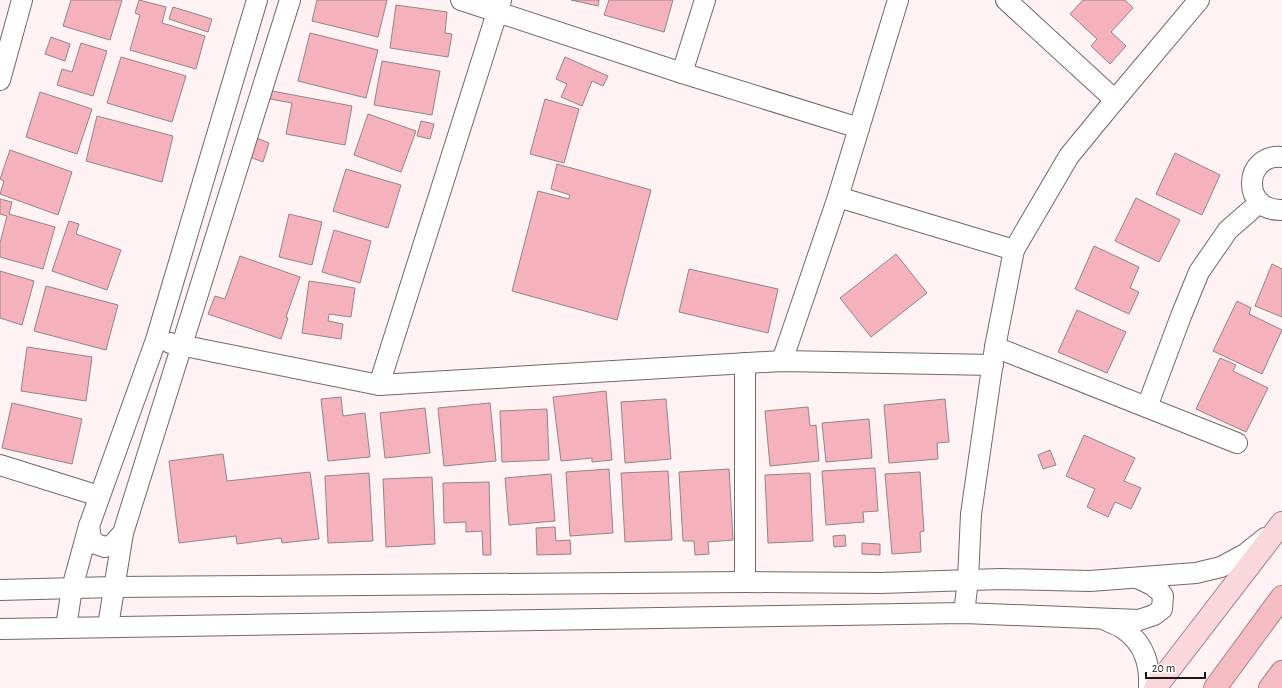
<svg xmlns="http://www.w3.org/2000/svg" width="1282" height="688" font-family="'Alegreya Sans',sans-serif">
	<style>
		.building { fill: #f6b2bc; stroke: #928587 }
		.lines { fill: none; stroke-linecap: round; stroke-linejoin: round }
		.minor-casing { stroke: #736768; stroke-width: 22 }
		.major-casing { stroke: #a98287; stroke-width: 24 }
		.highway-casing { stroke: #a98287; stroke-width: 24 }
		.minor { stroke: #fff; stroke-width: 20 }
		.major { stroke: #f9d7dc; stroke-width: 22 }
		.highway { stroke: #f5bcc4; stroke-width: 22 }
	</style>
	<rect width="100%" height="100%" fill="#fef2f4"/>
	<g class="building">
		<path d="M71,0H122L110,40L63,26Z"/>
		<path d="M139,0L166,7L162,23L205,36L196,69L130,50L140,15L135,13Z"/>
		<path d="M317,0H387L378,37L312,21Z"/>
		<path d="M571,0H599L598,6Z"/>
		<path d="M609,0H673L664,32L604,15Z"/>
		<path d="M1083,0H1125L1133,8L1111,32L1126,46L1110,64L1091,46L1097,39L1070,14Z"/>
		<path d="M396,5L447,12L445,33L452,34L448,57L390,48Z"/>
		<path d="M173,7L212,19L208,32L169,19Z"/>
		<path d="M310,33L378,50L366,98L298,81Z"/>
		<path d="M51,37L70,44L65,61L45,54Z"/>
		<path d="M81,43L107,51L93,96L57,85L62,69L72,72Z"/>
		<path d="M121,57L186,76L172,122L107,103Z"/>
		<path d="M565,57L608,76L603,86L592,81L582,106L561,97L567,84L556,79Z"/>
		<path d="M382,61L440,71L432,115L374,105Z"/>
		<path d="M272,91L352,106L345,145L286,134L292,103L270,99Z"/>
		<path d="M40,92L92,109L77,154L26,137Z"/>
		<path d="M545,99L579,109L564,163L530,154Z"/>
		<path d="M368,114L416,131L401,172L354,155Z"/>
		<path d="M97,116L173,136L162,182L86,161Z"/>
		<path d="M421,121L434,124L430,139L417,136Z"/>
		<path d="M254,137L269,143L263,162L247,156Z"/>
		<path d="M10,150L72,172L58,215L0,194L4,181L0,179Z"/>
		<path d="M1175,153L1220,175L1202,215L1156,194Z"/>
		<path d="M557,164L651,190L617,320L512,291L538,191L569,199L570,195L551,189Z"/>
		<path d="M346,169L401,185L388,228L333,211Z"/>
		<path d="M1136,198L1180,220L1159,262L1115,241Z"/>
		<path d="M0,199L12,202L9,214L55,227L43,269L0,257V243L7,216L0,214Z"/>
		<path d="M289,214L322,222L312,265L279,257Z"/>
		<path d="M69,221L79,224L76,234L121,250L107,290L52,271Z"/>
		<path d="M334,230L371,241L360,283L322,272Z"/>
		<path d="M1094,246L1139,267L1130,288L1139,292L1129,314L1075,289Z"/>
		<path d="M896,254L927,293L871,337L840,298Z"/>
		<path d="M240,256L300,277L286,317L288,318L281,339L208,314L215,296L225,299Z"/>
		<path d="M1272,264L1282,269V317L1255,306Z"/>
		<path d="M689,269L778,289L768,333L679,312Z"/>
		<path d="M0,271L34,281L22,325L0,318Z"/>
		<path d="M309,281L355,288L351,317L329,314L328,321L343,324L341,339L302,333Z"/>
		<path d="M46,286L118,305L106,350L34,331Z"/>
		<path d="M1237,301L1251,308L1249,314L1282,330L1262,374L1213,351Z"/>
		<path d="M1077,310L1126,332L1107,373L1058,352Z"/>
		<path d="M27,347L92,357L86,401L21,391Z"/>
		<path d="M1220,358L1236,365L1233,371L1268,388L1246,432L1196,409Z"/>
		<path d="M606,391L612,460L592,462V458L561,461L553,397Z"/>
		<path d="M341,397L343,416L365,413L370,457L328,461L321,399Z"/>
		<path d="M666,399L671,459L625,463L621,402Z"/>
		<path d="M945,399L949,442L937,443L938,459L889,463L884,405Z"/>
		<path d="M12,403L82,419L72,464L2,448Z"/>
		<path d="M490,403L496,461L444,466L438,408Z"/>
		<path d="M808,407L810,426L816,425L819,461L770,466L765,411Z"/>
		<path d="M425,408L430,453L385,458L380,413Z"/>
		<path d="M547,409L549,460L502,462L500,411Z"/>
		<path d="M869,419L872,458L826,462L822,423Z"/>
		<path d="M1084,435L1135,458L1124,481L1141,488L1131,509L1115,502L1108,517L1087,507L1095,489L1066,476Z"/>
		<path d="M1050,450L1056,465L1043,469L1038,455Z"/>
		<path d="M223,454L227,481L310,472L319,539L282,543L281,538L237,544L236,536L179,543L169,461Z"/>
		<path d="M875,468L878,511L863,512L864,522L826,525L822,471Z"/>
		<path d="M609,469L613,533L570,536L566,472Z"/>
		<path d="M729,469L733,540L708,542L709,554L695,555L694,541H683L679,472Z"/>
		<path d="M668,471L672,540L625,542L621,473Z"/>
		<path d="M920,472L924,531L920,532L921,552L892,554L885,474Z"/>
		<path d="M369,473L373,541L328,543L325,476Z"/>
		<path d="M810,473L813,541L768,543L765,475Z"/>
		<path d="M551,474L555,521L509,525L505,478Z"/>
		<path d="M432,477L435,544L386,547L383,479Z"/>
		<path d="M489,482L491,555H483L482,531L466,532V522L444,523L443,483Z"/>
		<path d="M555,527L556,541L570,540L571,554L537,555L536,528Z"/>
		<path d="M845,535L846,546L834,547L833,536Z"/>
		<path d="M862,543L880,544V555L862,554Z"/>
	</g>
	<g class="lines">
		<defs>
			<g id="minor">
				<path d="M257,0L156,340L89,526L91,538L96,544L105,547L112,545L123,533L290,0"/>
				<path d="M461,0L682,73L705,0"/>
				<path d="M1006,0L1115,100"/>
				<path d="M682,73L859,128L898,0"/>
				<path d="M0,80L22,0"/>
				<path d="M1282,157C1244,153 1240,211 1282,210"/>
				<path d="M838,197L1014,250"/>
				<path d="M170,343L379,385L782,361L993,365"/>
				<path d="M995,347L1237,443"/>
				<path d="M782,361L838,197L859,128"/>
				<path d="M379,385L501,0"/>
				<path d="M1147,407L1181,316L1199,272L1228,230L1259,203"/>
				<path d="M0,465L99,496"/>
				<path d="M745,582V363"/>
				<path d="M0,590L114,587L745,582L881,583L1001,579L1090,581L1196,573L1221,567L1245,554L1265,538"/>
				<path d="M964,613L968,580L971,514L995,347L1014,250L1069,156L1115,100L1199,0"/>
				<path d="M1105,620C1112,623 1120,626 1125,630C1145,645 1150,664 1149,688"/>
				<path d="M108,626L123,533"/>
				<path d="M66,627L72,588L89,526"/>
				<path d="M0,629L964,613L1139,620L1154,615L1162,609L1163,596C1157,586 1148,583 1137,578"/>
			</g>
			<path id="major" d="M1155,688L1282,523"/>
			<g id="highway">
				<path d="M1215,688L1282,597"/>
				<path d="M1270,688L1282,672"/>
			</g>
		</defs>
		<use href="#minor" class="minor-casing"/>
		<use href="#major" class="major-casing"/>
		<use href="#highway" class="highway-casing"/>
		<use href="#minor" class="minor"/>
		<use href="#major" class="major"/>
		<use href="#highway" class="highway"/>
	</g>
	<path d="M1146 672v6h59v-6" fill="none" stroke="#1b1617" stroke-width="2"/>
	<text x="1152" y="672" font-size="12" fill="#1b1617" stroke="#ffffff" stroke-width="3" paint-order="stroke">20 m</text>
</svg>
